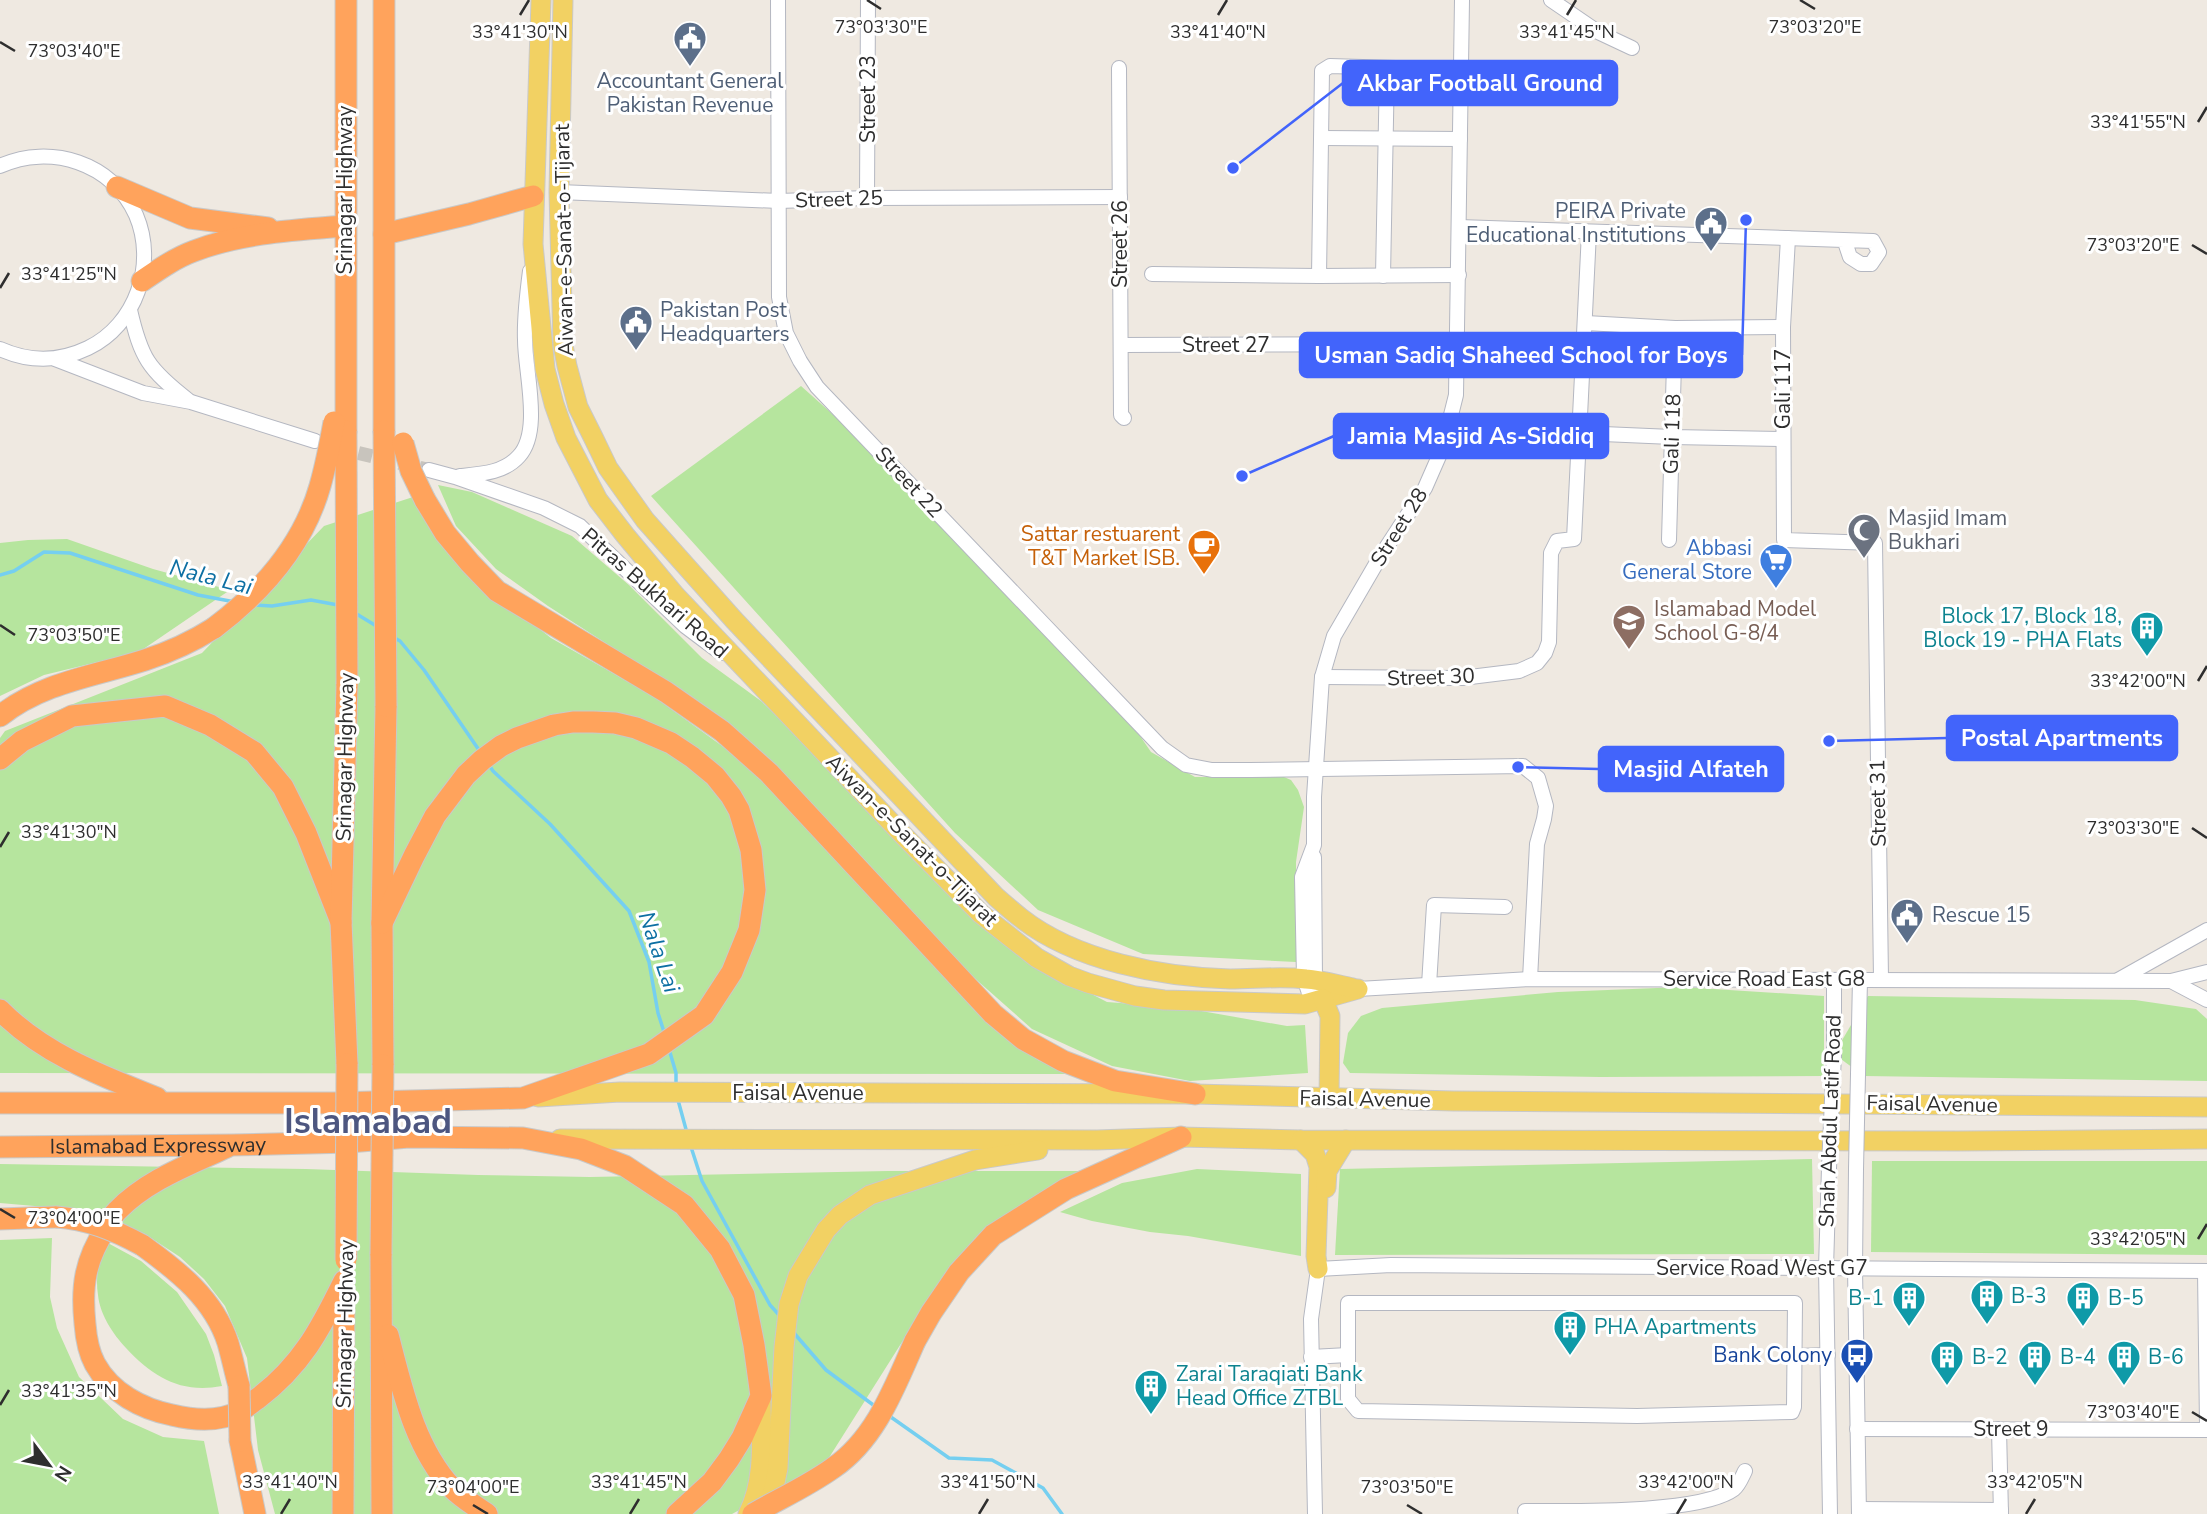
<svg xmlns="http://www.w3.org/2000/svg" width="2207" height="1514" font-family="'Nunito Sans',sans-serif">
	<style>
		.green { fill: #b6e59e }
		.lines { fill: none; stroke-linecap: round; stroke-linejoin: round }
		.stream { stroke: #75cff0; stroke-width: 3.5 }
		.minor-tunnel { stroke: #c8c4bd; stroke-width: 14; stroke-dasharray: 14 7; stroke-linecap: butt }
		.minor-casing { stroke: #b4b7c1; stroke-width: 16 }
		.major-casing { stroke: #c9c9c9; stroke-width: 21 }
		.highway-casing { stroke: #c9c9c9; stroke-width: 23 }
		.minor { stroke: #fff; stroke-width: 14 }
		.major { stroke: #f2d163; stroke-width: 19 }
		.highway { stroke: #ffa35c; stroke-width: 21 }
		.minor-bridge-casing { stroke: #b4b7c1; stroke-width: 16; stroke-linecap: butt }
		.highway-bridge-casing { stroke: #c9c9c9; stroke-width: 23; stroke-linecap: butt }
		.minor-bridge { stroke: #fff; stroke-width: 14 }
		.highway-bridge { stroke: #ffa35c; stroke-width: 21 }
		.ticks { fill: none; stroke: #2e2e2e; stroke-width: 2.5 }
		.labels { text-anchor: middle; dominant-baseline: central; stroke-width: 6; stroke-linejoin: round; paint-order: stroke }
		.service-label { font-size: 21px; fill: #4e5e75; stroke: #fff; text-anchor: start }
		.street-label { font-size: 21px; fill: #2e2e2e; stroke: #fff }
		.worship-label { font-size: 21px; fill: #5b616d; stroke: #fff; text-anchor: start }
		.food-label { font-size: 21px; fill: #c56008; stroke: #fff; text-anchor: end }
		.shop-label { font-size: 21px; fill: #366cbe; stroke: #fff; text-anchor: end }
		.education-label { font-size: 21px; fill: #785e54; stroke: #fff; text-anchor: start }
		.culture-label { font-size: 21px; fill: #0d838f; stroke: #fff; text-anchor: start }
		.transit-label { font-size: 21px; fill: #164399; stroke: #fff; text-anchor: end }
		.water-label { font-size: 23px; font-style: italic; fill: #0d6fa3; stroke: #fff }
		.town-label { font-size: 35px; font-weight: bold; fill: #4d5680; stroke: #fff }
		.ticks-label { font-size: 18px; text-anchor: middle; fill: #2e2e2e; stroke: #fff; stroke-width: 6; stroke-linejoin: round; paint-order: stroke }
		.leader { fill: none; stroke: #4264fb; stroke-width: 2.5 }
		.callout-dot { fill: #4264fb; stroke: #fff; stroke-width: 2.5 }
		.callout { fill: #4264fb; stroke: #4264fb; stroke-width: 2.5 }
		.callout-label { font-size: 23px; text-anchor: middle; font-weight: bold; fill: #fff }
	</style>
	<rect width="100%" height="100%" fill="#efe9e1"/>
	<g class="green">
		<path d="M801,386L857,436L1116,701L1151,752L1195,777H1284L1291,780L1298,790L1304,807L1296,862V962L1143,954L1038,910L955,833L651,496Z"/>
		<path d="M438,485L472,492L572,536L629,585L702,658L761,701L1039,967L1107,1002L1184,1008L1287,1026L1305,1025L1308,1073L1190,1081L1112,1066L1032,1029L971,975L853,847L702,705L548,606L496,569L456,526Z"/>
		<path d="M413,497L466,572L551,638L653,696L747,764L985,1020L1038,1060L1070,1074L0,1073V738L5,731L202,653L324,526Z"/>
		<path d="M67,539L153,569L230,590L139,652L44,675L0,696V543L28,540Z"/>
		<path d="M1682,987L1824,996V1076L1600,1077L1350,1073L1343,1063L1348,1033L1361,1016L1382,1008L1558,992Z"/>
		<path d="M1868,996L2135,1000L2196,1009L2207,1019V1081L1864,1076L1834,1054Z"/>
		<path d="M1812,1159L1814,1254L1335,1255L1340,1169Z"/>
		<path d="M1872,1161H2207V1255L1871,1252Z"/>
		<path d="M0,1164L306,1169L478,1175L590,1177L888,1171H1091L1014,1210L950,1266L825,1464L732,1514H275L258,1450L247,1358L225,1306L204,1279L180,1257L145,1234L92,1211L0,1203Z"/>
		<path d="M1197,1169L1301,1174V1256L1188,1236L1150,1232L1092,1221L1060,1212L1122,1183Z"/>
		<path d="M52,1238L50,1297L57,1328L79,1377L123,1419L163,1437L204,1441L219,1514H0V1240Z"/>
		<path d="M106,1242L141,1261L177,1292L206,1334L214,1355L222,1386C181,1394 153,1377 126,1348C113,1334 100,1315 98,1295C95,1276 99,1260 106,1242Z"/>
	</g>
	<g class="lines">
		<g class="stream">
			<path d="M0,575L14,571L44,552L70,553L198,595L235,602"/>
			<path d="M253,605L272,606L311,600L338,605"/>
			<path d="M355,613L378,627"/>
			<path d="M393,637L400,641L424,670L481,753"/>
			<path d="M489,765L493,771L550,824L629,911L649,962L658,1013L665,1035"/>
			<path d="M669,1049L676,1073V1086"/>
			<path d="M678,1100L687,1133"/>
			<path d="M691,1147L702,1181L770,1305L780,1316"/>
			<path d="M794,1333L826,1370L876,1407"/>
			<path d="M888,1415L949,1458L992,1460L1043,1488L1062,1514"/>
		</g>
		<path class="minor-tunnel" d="M338,448L429,470"/>
		<defs>
			<g id="minor">
				<path d="M778,0L779,297L786,333L800,361L817,387L1162,748L1186,765L1212,770H1250L1523,766L1538,778L1546,806L1544,819L1537,844L1530,979"/>
				<path d="M1551,0L1598,32L1632,48"/>
				<path d="M1119,68L1121,415L1124,418"/>
				<path d="M1322,138L1460,139"/>
				<path d="M0,166C50,143 113,163 136,215C157,264 136,325 88,348C59,362 29,362 0,349"/>
				<path d="M559,192L779,201L867,198L1120,197"/>
				<path d="M867,198L868,0"/>
				<path d="M1459,227L1873,241L1879,252L1871,264H1861L1850,257L1845,242"/>
				<path d="M1788,238L1783,327L1784,540L1875,543L1881,979"/>
				<path d="M1152,274L1319,276L1459,275"/>
				<path d="M1319,276L1322,71L1330,66L1461,70"/>
				<path d="M1383,276L1387,68"/>
				<path d="M130,310C141,358 148,369 188,400"/>
				<path d="M1586,323L1675,328L1783,327"/>
				<path d="M1121,345L1458,344"/>
				<path d="M55,359L143,393L191,402L315,441"/>
				<path d="M1580,433L1672,437L1782,439"/>
				<path d="M429,470L455,477L544,508L580,526L685,626L721,653"/>
				<path d="M460,476C481,474 504,473 519,456C542,431 525,372 525,340C524,317 527,294 530,271"/>
				<path d="M1669,540L1675,328"/>
				<path d="M1322,677L1462,678L1519,671L1537,663L1545,653L1549,642L1551,553L1557,541L1574,539L1589,232"/>
				<path d="M1314,857L1315,980L1318,986"/>
				<path d="M2118,980L2207,930"/>
				<path d="M2171,981L2207,1000"/>
				<path d="M1429,985L1434,905L1505,907"/>
				<path d="M1358,989L1530,979L2171,981L2207,972"/>
				<path d="M1312,1002L1304,978L1302,877L1314,845V797L1322,677L1334,636L1380,557L1425,488L1443,447L1456,395L1462,0"/>
				<path d="M1834,1054V980"/>
				<path d="M1858,1074L1860,979"/>
				<path d="M1829,1168L1826,1268L1830,1514"/>
				<path d="M1856,1169L1855,1268L1859,1514"/>
				<path d="M2205,1271L2207,1426"/>
				<path d="M1348,1303H1795L1794,1407L1792,1412L1637,1416L1358,1411L1348,1399Z"/>
				<path d="M1795,1356L1828,1355"/>
				<path d="M1311,1357L1348,1355"/>
				<path d="M1857,1429L2207,1430"/>
				<path d="M1999,1429L2001,1514"/>
				<path d="M1859,1509L2001,1510"/>
				<path d="M1525,1511C1572,1511 1700,1514 1734,1489C1739,1485 1742,1477 1745,1471"/>
				<path d="M1315,1514L1311,1319L1318,1269L1391,1265L2207,1271"/>
			</g>
			<g id="major">
				<path d="M541,0L533,244L545,369L554,404L566,438L598,500L625,535L675,595L904,836L981,914L1037,958L1069,976L1088,983L1135,996L1164,1000L1305,1004L1358,989"/>
				<path d="M563,0L559,192L563,345L567,366L578,407L593,437L608,468L645,520L734,620L996,897C1004,904 1012,911 1021,918C1076,961 1162,977 1230,979C1255,979 1281,976 1306,979C1322,980 1338,985 1353,988"/>
				<path d="M1323,999L1330,1016L1329,1098"/>
				<path d="M538,1097L620,1092L1195,1094L1453,1101L2207,1107"/>
				<path d="M560,1139L1097,1140L1181,1137L1301,1140L1958,1141L2207,1139"/>
				<path d="M1301,1140L1315,1154L1319,1167L1316,1256L1318,1269"/>
				<path d="M1326,1188L1327,1171L1346,1140"/>
				<path d="M748,1514C766,1479 761,1435 761,1396"/>
				<path d="M766,1514L773,1492L778,1468L784,1347L789,1304L798,1276L826,1230L840,1215L870,1195L975,1160L1038,1150"/>
			</g>
			<g id="highway">
				<path d="M346,0V431"/>
				<path d="M117,187L190,218L268,228"/>
				<path d="M384,234L469,214L533,196"/>
				<path d="M142,281C158,270 175,258 194,251C240,233 296,230 345,226"/>
				<path d="M384,431V0"/>
				<path d="M425,500L445,533L470,563L497,591L666,692L722,731L769,773L993,1014L1023,1039L1063,1061L1115,1081L1195,1094"/>
				<path d="M0,716C43,682 95,676 145,660C170,652 192,642 214,628"/>
				<path d="M0,759L22,741L72,716L165,706L210,725L254,752L283,787L306,833L341,922"/>
				<path d="M0,1010C43,1054 102,1076 157,1098"/>
				<path d="M347,1064L341,922L347,684"/>
				<path d="M383,1065L382,923L386,706"/>
				<path d="M0,1103H336L523,1098L649,1054L704,1015L732,972L749,930L755,890L751,850L739,810L731,796L715,776L692,757L671,743L636,728L615,723L593,722H573L554,725L517,738L501,746L482,760L466,775L435,816L414,856L382,923"/>
				<path id="s1" d="M0,1147L232,1145L349,1142L409,1137L523,1138L581,1149L625,1166L684,1205L720,1249L744,1295L754,1345L761,1396L742,1438L729,1459L712,1482L677,1514"/>
				<path d="M227,1147C189,1165 147,1180 117,1211C113,1215 109,1222 106,1228C85,1260 81,1286 85,1324C86,1337 89,1353 95,1364C111,1393 142,1409 172,1415C193,1420 220,1422 240,1411C246,1408 251,1403 257,1399C301,1366 320,1330 344,1281"/>
				<path d="M0,1219L56,1217"/>
				<path d="M142,1245C178,1271 214,1299 228,1343C232,1357 235,1372 239,1386"/>
				<path d="M381,1254L382,1514"/>
				<path d="M388,1335C402,1388 414,1447 452,1488C462,1498 475,1506 487,1514"/>
				<path d="M915,1341L931,1313L959,1272L993,1235L1066,1189L1181,1137"/>
				<path d="M240,1441L255,1514"/>
				<path d="M343,1514L344,1289"/>
			</g>
		</defs>
		<use href="#minor" class="minor-casing"/>
		<use href="#major" class="major-casing"/>
		<use href="#highway" class="highway-casing"/>
		<use href="#minor" class="minor"/>
		<use href="#major" class="major"/>
		<use href="#highway" class="highway"/>
		<defs>
			<g id="minor-bridge">
				<path d="M1829,1168L1834,1054"/>
				<path d="M1856,1169L1858,1074"/>
			</g>
			<g id="highway-bridge">
				<path d="M346,431L347,684"/>
				<path d="M384,431L386,706"/>
				<path d="M403,443L411,471L425,500"/>
				<path d="M214,628C263,591 303,546 320,486C326,465 330,444 334,422"/>
				<path d="M56,1217C88,1219 114,1230 142,1245"/>
				<path d="M381,1254L383,1065"/>
				<path d="M346,1260L347,1064"/>
				<path d="M239,1386L240,1441"/>
				<path d="M753,1514C779,1499 808,1486 833,1468C876,1439 895,1386 915,1341"/>
			</g>
		</defs>
		<use href="#minor-bridge" class="minor-bridge-casing"/>
		<use href="#highway-bridge" class="highway-bridge-casing"/>
		<use href="#minor-bridge" class="minor-bridge"/>
		<use href="#highway-bridge" class="highway-bridge"/>
	</g>
	<path class="ticks" d="M867,0L881,9M1800,0L1815,9M520,15L529,0M1218,15L1227,0M1567,15L1576,0M0,42L15,51M2198,122L2207,107M2192,245L2207,254M0,288L9,273M0,625L15,635M2198,681L2207,666M2192,828L2207,838M0,847L9,832M0,1209L15,1218M2198,1239L2207,1224M0,1405L9,1390M2192,1412L2207,1421M473,1505L488,1514M1407,1505L1422,1514M281,1514L290,1499M630,1514L639,1499M979,1514L988,1499M1677,1514L1686,1499M2026,1514L2035,1499"/>
	<defs>
		<symbol id="civic-pin" viewBox="-11 -11 22 30"><path d="M0 17L-7.5 6A9.5 9.5 0 1 1 7.5 6Z" fill="#5c6f8a" stroke="#fff"/><path d="M-.6-6.5H3V-4.5H.6V-3L4-1V1h2V6H-6V1h2V-1L-.6-3ZM-1.2 2.5V6h2.4V2.5Z" fill="#fff"/></symbol>
		<symbol id="mosque-pin" viewBox="-11 -11 22 30"><path d="M0 17L-7.5 6A9.5 9.5 0 1 1 7.5 6Z" fill="#6b7280" stroke="#fff"/><path d="M3.5-4.9A6 6 0 1 0 3.5 4.9A5 5 0 1 1 3.5-4.9Z" fill="#fff"/></symbol>
		<symbol id="cafe-pin" viewBox="-11 -11 22 30"><path d="M0 17L-7.5 6A9.5 9.5 0 1 1 7.5 6Z" fill="#e8710a" stroke="#fff"/><path d="M-5.5-4.5H6V0H3Q3 3.5 0 3.5H-2.5Q-5.5 3.5-5.5 0ZM3-3.2v2h1.7v-2ZM-6 4.5H4V6H-6Z" fill="#fff"/></symbol>
		<symbol id="supermarket-pin" viewBox="-11 -11 22 30"><path d="M0 17L-7.5 6A9.5 9.5 0 1 1 7.5 6Z" fill="#3f7fe0" stroke="#fff"/><path d="M-6-5.5h2.5l.6 2H6L4.5 2H-2.5L-4.4-4H-6ZM-1.5 3.2a1.3 1.3 0 1 0 .1 0ZM3 3.2a1.3 1.3 0 1 0 .1 0Z" fill="#fff"/></symbol>
		<symbol id="school-pin" viewBox="-11 -11 22 30"><path d="M0 17L-7.5 6A9.5 9.5 0 1 1 7.5 6Z" fill="#8d6e63" stroke="#fff"/><path d="M0-5L7-2L0 1L-7-2ZM-4 1L0 2.5L4 1V4Q0 6-4 4Z" fill="#fff"/></symbol>
		<symbol id="building-pin" viewBox="-11 -11 22 30"><path d="M0 17L-7.5 6A9.5 9.5 0 1 1 7.5 6Z" fill="#0f9aa8" stroke="#fff"/><path d="M-4-6H4V6H1V3H-1V6H-4ZM-2.5-4.3h1.7v1.8h-1.7ZM.8-4.3h1.7v1.8H.8ZM-2.5-1h1.7V.8h-1.7ZM.8-1h1.7V.8H.8Z" fill="#fff"/></symbol>
		<symbol id="bus-pin" viewBox="-11 -11 22 30"><path d="M0 17L-7.5 6A9.5 9.5 0 1 1 7.5 6Z" fill="#1a4fb4" stroke="#fff"/><path d="M-5-6H5V4H4V6H2V4H-2V6H-4V4H-5ZM-3.5-4V0h7V-4ZM-3.5 1.2v1.5H-2V1.2ZM2 1.2v1.5H3.5V1.2Z" fill="#fff"/></symbol>
	</defs>
	<g fill-rule="evenodd">
		<use href="#civic-pin" x="671" y="19" width="38" height="52"/>
		<use href="#civic-pin" x="1692" y="204" width="38" height="52"/>
		<use href="#civic-pin" x="617" y="303" width="38" height="52"/>
		<use href="#mosque-pin" x="1845" y="511" width="38" height="52"/>
		<use href="#cafe-pin" x="1185" y="527" width="38" height="52"/>
		<use href="#supermarket-pin" x="1757" y="541" width="38" height="52"/>
		<use href="#school-pin" x="1610" y="602" width="38" height="52"/>
		<use href="#building-pin" x="2128" y="609" width="38" height="52"/>
		<use href="#civic-pin" x="1888" y="896" width="38" height="52"/>
		<use href="#building-pin" x="1968" y="1277" width="38" height="52"/>
		<use href="#building-pin" x="1890" y="1279" width="38" height="52"/>
		<use href="#building-pin" x="2064" y="1279" width="38" height="52"/>
		<use href="#building-pin" x="1551" y="1308" width="38" height="52"/>
		<use href="#bus-pin" x="1838" y="1336" width="38" height="52"/>
		<use href="#building-pin" x="1928" y="1338" width="38" height="52"/>
		<use href="#building-pin" x="2016" y="1338" width="38" height="52"/>
		<use href="#building-pin" x="2105" y="1338" width="38" height="52"/>
		<use href="#building-pin" x="1132" y="1367" width="38" height="52"/>
	</g>
	<g class="labels">
		<g class="service-label">
			<text x="690" y="81" text-anchor="middle">Accountant General<tspan x="690" dy="24">Pakistan Revenue</tspan></text>
			<text x="1686" y="211" text-anchor="end">PEIRA Private<tspan x="1686" dy="24">Educational Institutions</tspan></text>
			<text x="660" y="310">Pakistan Post<tspan x="660" dy="24">Headquarters</tspan></text>
			<text x="1932" y="915">Rescue 15</text>
		</g>
		<g class="street-label">
			<text transform="translate(868 99) rotate(-90)">Street 23</text>
			<text transform="translate(345 190) rotate(-90)">Srinagar Highway</text>
			<text transform="translate(839 199) rotate(-2)">Street 25</text>
			<text transform="translate(564 240) rotate(-91)">Aiwan-e-Sanat-o-Tijarat</text>
			<text transform="translate(1120 244) rotate(-90)">Street 26</text>
			<text x="1226" y="345">Street 27</text>
			<text transform="translate(1783 389) rotate(-90)">Gali 117</text>
			<text transform="translate(1672 434) rotate(-88)">Gali 118</text>
			<text transform="translate(909 482) rotate(47)">Street 22</text>
			<text transform="translate(1399 527) rotate(-58)">Street 28</text>
			<text transform="translate(655 593) rotate(41)">Pitras Bukhari Road</text>
			<text transform="translate(1431 677) rotate(-2)">Street 30</text>
			<text transform="translate(345 757) rotate(-89)">Srinagar Highway</text>
			<text transform="translate(1878 803) rotate(-91)">Street 31</text>
			<text transform="translate(912 840) rotate(45)">Aiwan-e-Sanat-o-Tijarat</text>
			<text x="1764" y="979">Service Road East G8</text>
			<text x="798" y="1093">Faisal Avenue</text>
			<text transform="translate(1365 1099) rotate(1)">Faisal Avenue</text>
			<text transform="translate(1932 1104) rotate(1)">Faisal Avenue</text>
			<text transform="translate(1830 1121) rotate(-88)">Shah Abdul Latif Road</text>
			<text stroke="none"><textPath href="#s1" startOffset="158">Islamabad Expressway</textPath></text>
			<text x="1762" y="1268">Service Road West G7</text>
			<text transform="translate(345 1324) rotate(-89)">Srinagar Highway</text>
			<text x="2011" y="1429">Street 9</text>
		</g>
		<g class="worship-label">
			<text x="1888" y="518">Masjid Imam<tspan x="1888" dy="24">Bukhari</tspan></text>
		</g>
		<g class="food-label">
			<text x="1180" y="534">Sattar restuarent<tspan x="1180" dy="24">T&amp;T Market ISB.</tspan></text>
		</g>
		<g class="shop-label">
			<text x="1752" y="548">Abbasi<tspan x="1752" dy="24">General Store</tspan></text>
		</g>
		<g class="education-label">
			<text x="1654" y="609">Islamabad Model<tspan x="1654" dy="24">School G-8/4</tspan></text>
		</g>
		<g class="culture-label">
			<text x="2122" y="616" text-anchor="end">Block 17, Block 18,<tspan x="2122" dy="24">Block 19 - PHA Flats</tspan></text>
			<text x="2011" y="1296">B-3</text>
			<text x="1884" y="1298" text-anchor="end">B-1</text>
			<text x="2108" y="1298">B-5</text>
			<text x="1594" y="1327">PHA Apartments</text>
			<text x="1972" y="1357">B-2</text>
			<text x="2060" y="1357">B-4</text>
			<text x="2148" y="1357">B-6</text>
			<text x="1176" y="1374">Zarai Taraqiati Bank<tspan x="1176" dy="24">Head Office ZTBL</tspan></text>
		</g>
		<g class="transit-label">
			<text x="1832" y="1355">Bank Colony</text>
		</g>
		<g class="water-label">
			<text transform="translate(211 577) rotate(14)">Nala Lai</text>
			<text transform="translate(659 952) rotate(71)">Nala Lai</text>
		</g>
		<g class="town-label">
			<text x="368" y="1121">Islamabad</text>
		</g>
	</g>
	<g class="ticks-label">
		<text x="1815" y="33">73°03'20"E</text>
		<text x="881" y="33">73°03'30"E</text>
		<text x="520" y="38">33°41'30"N</text>
		<text x="1218" y="38">33°41'40"N</text>
		<text x="1567" y="38">33°41'45"N</text>
		<text x="74" y="57">73°03'40"E</text>
		<text x="2138" y="128">33°41'55"N</text>
		<text x="2133" y="251">73°03'20"E</text>
		<text x="69" y="280">33°41'25"N</text>
		<text x="74" y="641">73°03'50"E</text>
		<text x="2138" y="687">33°42'00"N</text>
		<text x="2133" y="834">73°03'30"E</text>
		<text x="69" y="838">33°41'30"N</text>
		<text x="74" y="1224">73°04'00"E</text>
		<text x="2138" y="1245">33°42'05"N</text>
		<text x="69" y="1397">33°41'35"N</text>
		<text x="2133" y="1418">73°03'40"E</text>
		<text x="290" y="1488">33°41'40"N</text>
		<text x="639" y="1488">33°41'45"N</text>
		<text x="988" y="1488">33°41'50"N</text>
		<text x="1686" y="1488">33°42'00"N</text>
		<text x="2035" y="1488">33°42'05"N</text>
		<text x="473" y="1493">73°04'00"E</text>
		<text x="1407" y="1493">73°03'50"E</text>
	</g>
	<path class="leader" d="M1233 168L1343 83M1746 220L1742 355M1242 476L1334 436M1829 741L1947 738M1518 767L1599 769"/>
	<g class="callout-dot">
		<circle cx="1233" cy="168" r="7"/>
		<circle cx="1746" cy="220" r="7"/>
		<circle cx="1242" cy="476" r="7"/>
		<circle cx="1829" cy="741" r="7"/>
		<circle cx="1518" cy="767" r="7"/>
	</g>
	<g class="callout">
		<rect x="1343" y="61" width="274" height="44" rx="7"/>
		<rect x="1300" y="333" width="442" height="44" rx="7"/>
		<rect x="1334" y="414" width="274" height="44" rx="7"/>
		<rect x="1947" y="716" width="230" height="44" rx="7"/>
		<rect x="1599" y="747" width="184" height="44" rx="7"/>
	</g>
	<g class="callout-label">
		<text x="1480" y="91">Akbar Football Ground</text>
		<text x="1521" y="363">Usman Sadiq Shaheed School for Boys</text>
		<text x="1471" y="444">Jamia Masjid As-Siddiq</text>
		<text x="2062" y="746">Postal Apartments</text>
		<text x="1691" y="777">Masjid Alfateh</text>
	</g>
	<g transform="translate(49 1465) rotate(122)" stroke="#ffffff" stroke-width="5" paint-order="stroke">
	<path d="M0-5L12 26L0 18L-12 26Z" fill="#2e2e2e"/>
	<text y="-10" font-size="19" font-weight="bold" text-anchor="middle" fill="#2e2e2e">N</text>
	</g>
</svg>
